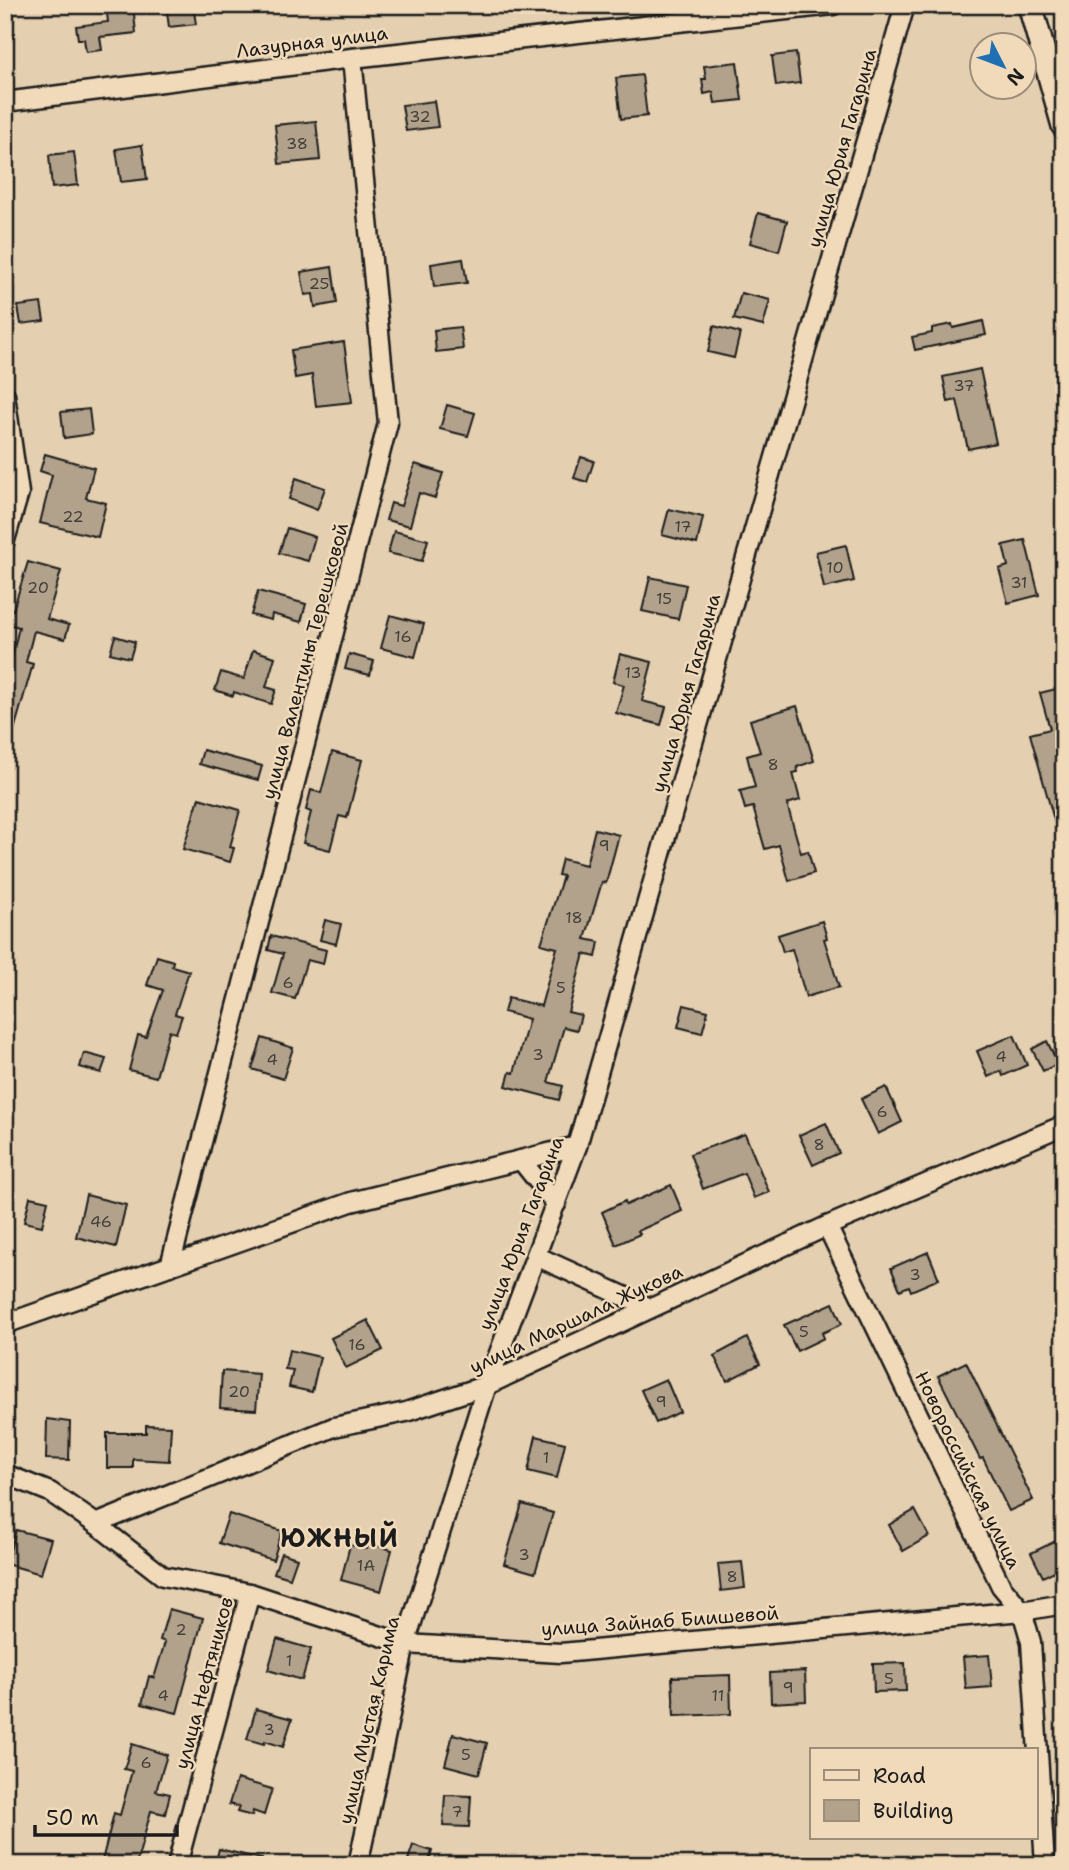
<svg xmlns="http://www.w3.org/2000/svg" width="1069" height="1870" font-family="'Shantell Sans',sans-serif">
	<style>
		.building { fill: #b2a28b; stroke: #1c1c1c; stroke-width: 2 }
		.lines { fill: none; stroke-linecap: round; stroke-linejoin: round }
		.minor-casing { stroke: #1c1c1c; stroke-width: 23 }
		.tertiary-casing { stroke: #1c1c1c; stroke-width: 28 }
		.minor { stroke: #f1dab9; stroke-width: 18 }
		.tertiary { stroke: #f1dab9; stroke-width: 23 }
		.labels { text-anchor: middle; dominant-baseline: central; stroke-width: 5; stroke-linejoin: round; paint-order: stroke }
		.number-label { font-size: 16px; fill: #423e38 }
		.street-label { font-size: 19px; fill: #1c1c1c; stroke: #f1dab9 }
		.district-label { font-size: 26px; font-weight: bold; letter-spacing: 2px; fill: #1c1c1c; stroke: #f1dab9 }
	</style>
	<rect width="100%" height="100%" fill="#e4cfb0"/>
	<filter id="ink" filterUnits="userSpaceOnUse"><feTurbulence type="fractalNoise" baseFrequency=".0143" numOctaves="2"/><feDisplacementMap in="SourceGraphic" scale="14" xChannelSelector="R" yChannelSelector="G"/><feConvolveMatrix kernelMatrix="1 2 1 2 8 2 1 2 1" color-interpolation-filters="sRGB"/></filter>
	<g filter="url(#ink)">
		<g class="building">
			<path d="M106,5H133L136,33L100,37L102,50L86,52L84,39H78L76,26L108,22Z"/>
			<path d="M166,5H193L196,24L169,27Z"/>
			<path d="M796,53L800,83L776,86L772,56Z"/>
			<path d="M737,62L742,100L715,103L713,92L704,94L702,79H706L704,66Z"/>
			<path d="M642,75L647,116L621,119L616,78Z"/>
			<path d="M434,101L438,127L406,131L402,105Z"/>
			<path d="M316,121L320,160L279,164L275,125Z"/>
			<path d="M142,145L147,179L121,182L116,149Z"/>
			<path d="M74,152L78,185L52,188L49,155Z"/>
			<path d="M758,213L787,221L779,251L750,243Z"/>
			<path d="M463,259L467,283L434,287L431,264Z"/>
			<path d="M332,267L337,303L315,307L313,294L305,295L301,272Z"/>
			<path d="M741,293L770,300L763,326L734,319Z"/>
			<path d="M41,303L44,321L21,324L18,306Z"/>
			<path d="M983,321L986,335L915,350L912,337L932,333V328L952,324L953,328Z"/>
			<path d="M714,326L740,333L734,358L708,352Z"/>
			<path d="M460,327L463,349L436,352L434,330Z"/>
			<path d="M344,342L352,402L316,406L312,375L295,378L291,350Z"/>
			<path d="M980,369L996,443L968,449L957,400L948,402L943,377Z"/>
			<path d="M447,405L475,413L468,436L440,429Z"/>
			<path d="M89,409L92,434L64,438L61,412Z"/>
			<path d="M45,454L94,468L86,498L106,503L98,537L40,523L52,475L40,471Z"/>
			<path d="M581,457L594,461L587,482L574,478Z"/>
			<path d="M415,464L443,473L435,498L419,493L410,526L386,520L391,503L401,506Z"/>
			<path d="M296,478L325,488L317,510L289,499Z"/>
			<path d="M669,509L703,517L697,544L662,535Z"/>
			<path d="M287,528L315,537L308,561L279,553Z"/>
			<path d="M394,531L428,540L422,561L388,553Z"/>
			<path d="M1025,540L1039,595L1008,603L999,569L1008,566L1003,545Z"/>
			<path d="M846,545L854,581L824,588L816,552Z"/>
			<path d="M28,562L61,571L47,619L69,625L65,639L34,631L26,662L33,664L10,744L5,743V655L12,657L19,627L5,623V608L13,610Z"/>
			<path d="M650,577L686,585L678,619L642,611Z"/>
			<path d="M258,591L306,604L301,622L272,614L271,620L251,615Z"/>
			<path d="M390,615L424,624L415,657L381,648Z"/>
			<path d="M115,636L135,642L130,658L110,653Z"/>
			<path d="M253,650L275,657L266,687L276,690L271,704L234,692L233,696L215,690L221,672L244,679Z"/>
			<path d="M349,654L374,661L370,675L345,669Z"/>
			<path d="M620,654L652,662L642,701L666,707L661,725L616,713L624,685L613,682Z"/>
			<path d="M1064,687V833L1058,834L1030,734L1050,729L1040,693Z"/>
			<path d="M797,706L814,761L797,767L798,772L793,773L800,800L787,804L801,853L808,851L814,873L789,881L779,845L765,849L753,807L745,809L740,791L755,787L747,756L760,752L750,720Z"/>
			<path d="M203,750L262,766L258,780L199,764Z"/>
			<path d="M332,752L362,760L347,818L339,816L330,850L303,843L311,812L306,810L311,790L321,793Z"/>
			<path d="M199,798L240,810L230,847L234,848L230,862L183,849Z"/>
			<path d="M595,829L619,835L606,883L602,882L585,939L599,942L596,957L584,954L568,1012L581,1015L577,1030L564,1027L548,1082L563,1086L559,1100L506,1086L510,1072L514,1073L529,1019L504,1012L508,998L541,1006L557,948L541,944L563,876L558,875L562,859L586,865Z"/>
			<path d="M325,920L341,924L336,944L320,940Z"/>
			<path d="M822,921L827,938L824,939L839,987L806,997L792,949L783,952L778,935Z"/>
			<path d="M271,936L326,950L323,964L307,960L295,999L272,993L283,954L268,950Z"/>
			<path d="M157,956L173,961L172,966L189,971L175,1014L182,1016L176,1033L169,1031L156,1077L129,1070L138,1035L146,1037L163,990L147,985Z"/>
			<path d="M684,1005L708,1011L702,1033L678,1027Z"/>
			<path d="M1014,1035L1027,1065L1003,1076L1001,1071L988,1077L977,1051Z"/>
			<path d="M262,1038L293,1048L283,1079L252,1069Z"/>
			<path d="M1047,1041L1058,1064L1043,1071L1032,1049Z"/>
			<path d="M84,1053L106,1059L101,1073L80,1067Z"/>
			<path d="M886,1087L902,1122L878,1134L861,1099Z"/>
			<path d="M826,1123L839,1153L813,1165L799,1135Z"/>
			<path d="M745,1134L769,1192L754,1198L744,1173L703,1189L690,1154Z"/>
			<path d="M671,1185L682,1211L638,1231L640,1234L616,1245L602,1212L625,1201L626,1205Z"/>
			<path d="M86,1195L126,1205L116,1247L76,1237Z"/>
			<path d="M30,1197L48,1201L42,1226L24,1222Z"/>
			<path d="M928,1252L939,1279L911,1291L909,1286L900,1290L891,1268Z"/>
			<path d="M833,1303L842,1324L822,1333L824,1338L797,1351L784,1325Z"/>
			<path d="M368,1320L383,1350L346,1368L331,1338Z"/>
			<path d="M747,1338L760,1364L727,1381L714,1356Z"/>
			<path d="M289,1350L320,1357L312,1392L289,1387L293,1370L285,1369Z"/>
			<path d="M966,1362L1033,1500L1009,1511L983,1458L980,1459L938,1376Z"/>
			<path d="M222,1371L259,1374L256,1410L220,1408Z"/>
			<path d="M666,1379L680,1412L656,1423L641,1390Z"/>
			<path d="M47,1419L70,1422L69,1460L46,1459Z"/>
			<path d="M146,1425L171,1426L169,1461L133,1459V1468H107V1433H146Z"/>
			<path d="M536,1436L565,1443L557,1478L528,1471Z"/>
			<path d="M522,1504L553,1513L535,1573L504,1564Z"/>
			<path d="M915,1510L929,1536L903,1551L889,1525Z"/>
			<path d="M229,1514L282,1531L273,1560L219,1543Z"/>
			<path d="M16,1530L51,1539L41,1574L6,1564Z"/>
			<path d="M1064,1537V1566L1043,1577L1031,1553Z"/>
			<path d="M368,1543L392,1550L381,1591L341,1580L350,1545L367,1549Z"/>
			<path d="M281,1553L297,1558L290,1578L274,1573Z"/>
			<path d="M742,1562L745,1588L721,1591L718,1564Z"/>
			<path d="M169,1609L203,1618L177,1713L142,1704L149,1676L154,1678L165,1642L160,1640Z"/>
			<path d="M277,1639L311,1649L302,1680L268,1670Z"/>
			<path d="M989,1655L992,1687L966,1689L963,1657Z"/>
			<path d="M905,1663L906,1691L874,1692L873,1664Z"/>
			<path d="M805,1671L806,1701L771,1703L770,1673Z"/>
			<path d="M730,1675L731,1714L674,1716L672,1677Z"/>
			<path d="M256,1709L292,1719L283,1747L265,1741L264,1744L247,1739Z"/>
			<path d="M453,1734L487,1743L479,1774L445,1765Z"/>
			<path d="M132,1744L167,1755L156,1791L170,1794L165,1814L151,1811L136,1865H101L114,1813L120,1815L132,1771L124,1769Z"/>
			<path d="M237,1779L272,1789L264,1815L253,1811L252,1816L237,1812L239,1807L229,1804Z"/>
			<path d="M445,1795L471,1796L469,1827L443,1826Z"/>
			<path d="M413,1845L432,1851L428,1865L408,1860Z"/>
			<path d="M219,1849L262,1859L261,1865H215Z"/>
		</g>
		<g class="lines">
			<defs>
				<g id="minor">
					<path d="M5,102L352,58L833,5"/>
					<path d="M5,395L19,493L5,540"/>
					<path d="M521,1160L556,1204"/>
					<path d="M827,1226L1001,1586L1022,1611L1031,1642L1045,1865"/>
					<path d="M536,1256L650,1308"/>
					<path d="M170,1266L388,423L352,58"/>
					<path d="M5,1324L351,1202L577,1146"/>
					<path d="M5,1474L50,1492L96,1524L163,1576L250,1593L405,1644L561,1653L1022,1611L1064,1604"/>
					<path d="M96,1524L334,1427L406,1412L487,1385L827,1226L1064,1125"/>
					<path d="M177,1865L250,1593"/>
					<path d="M358,1865L405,1644L487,1385L577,1146L905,5"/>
				</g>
				<path id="tertiary" d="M1030,5L1064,126"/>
			</defs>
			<use href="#minor" class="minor-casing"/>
			<use href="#tertiary" class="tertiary-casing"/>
			<use href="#minor" class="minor"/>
			<use href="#tertiary" class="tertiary"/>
		</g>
	</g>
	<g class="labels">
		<g class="number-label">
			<text x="420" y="116">32</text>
			<text x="297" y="143">38</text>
			<text x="319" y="283">25</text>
			<text x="964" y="385">37</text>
			<text x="73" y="516">22</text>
			<text x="683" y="526">17</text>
			<text x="835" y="567">10</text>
			<text x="1019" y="582">31</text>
			<text x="38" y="587">20</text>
			<text x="664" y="598">15</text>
			<text x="403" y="636">16</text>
			<text x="633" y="672">13</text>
			<text x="773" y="764">8</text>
			<text x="604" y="845">9</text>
			<text x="574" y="917">18</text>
			<text x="288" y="982">6</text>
			<text x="561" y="987">5</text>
			<text x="538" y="1054">3</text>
			<text x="1001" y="1056">4</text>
			<text x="272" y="1059">4</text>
			<text x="882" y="1111">6</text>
			<text x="819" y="1144">8</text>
			<text x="101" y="1221">46</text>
			<text x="915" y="1274">3</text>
			<text x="804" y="1331">5</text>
			<text x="357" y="1344">16</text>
			<text x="239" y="1391">20</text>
			<text x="661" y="1401">9</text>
			<text x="546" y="1457">1</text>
			<text x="524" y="1554">3</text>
			<text x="366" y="1565">1А</text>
			<text x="732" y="1576">8</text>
			<text x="181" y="1629">2</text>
			<text x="289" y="1660">1</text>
			<text x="889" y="1678">5</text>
			<text x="788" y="1687">9</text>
			<text x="163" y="1695">4</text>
			<text x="718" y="1695">11</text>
			<text x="269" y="1729">3</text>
			<text x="466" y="1754">5</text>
			<text x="146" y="1762">6</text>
			<text x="457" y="1811">7</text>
		</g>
		<g class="street-label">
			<text transform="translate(312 42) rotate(-7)">Лазурная улица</text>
			<text transform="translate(842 148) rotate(-74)">улица Юрия Гагарина</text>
			<text transform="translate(305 661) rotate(-75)">улица Валентины Терешковой</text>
			<text transform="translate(686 693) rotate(-74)">улица Юрия Гагарина</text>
			<text transform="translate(521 1233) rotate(-69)">улица Юрия Гагарина</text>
			<text transform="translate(576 1319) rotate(-25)">улица Маршала Жукова</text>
			<text transform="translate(968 1470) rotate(64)">Новороссийская улица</text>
			<text transform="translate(660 1621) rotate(-4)">улица Зайнаб Биишевой</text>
			<text transform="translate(204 1683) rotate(-75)">улица Нефтяников</text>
			<text transform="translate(369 1720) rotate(-77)">улица Мустая Карима</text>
		</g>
		<g class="district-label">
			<text x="340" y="1537">ЮЖНЫЙ</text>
		</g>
	</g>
	<rect width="1069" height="1870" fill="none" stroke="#f1dab9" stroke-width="28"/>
	<rect x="14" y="14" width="1041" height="1842" fill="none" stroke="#1c1c1c" stroke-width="2.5" filter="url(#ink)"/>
	<rect x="810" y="1748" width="228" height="91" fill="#f1dab9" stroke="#9c8e7a" stroke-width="2"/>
	<rect x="824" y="1770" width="35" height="10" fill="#f1dab9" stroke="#9c8e7a" stroke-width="2"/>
	<text x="873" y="1783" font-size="21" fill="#1c1c1c">Road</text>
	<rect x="824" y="1800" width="35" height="21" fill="#b2a28b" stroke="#9c8e7a" stroke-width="2"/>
	<text x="873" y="1818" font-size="21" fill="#1c1c1c">Building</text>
	<g transform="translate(1003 66) rotate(132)"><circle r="33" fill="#f1dab9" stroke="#9c8e7a" stroke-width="2"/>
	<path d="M0-5L12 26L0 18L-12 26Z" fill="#1f6fb2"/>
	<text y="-10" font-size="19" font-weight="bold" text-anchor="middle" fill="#1c1c1c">N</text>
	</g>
	<path d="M35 1825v10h142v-10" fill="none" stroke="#1c1c1c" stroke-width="3.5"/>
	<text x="46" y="1825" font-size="21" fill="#1c1c1c" stroke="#f1dab9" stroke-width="5" paint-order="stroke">50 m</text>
</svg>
